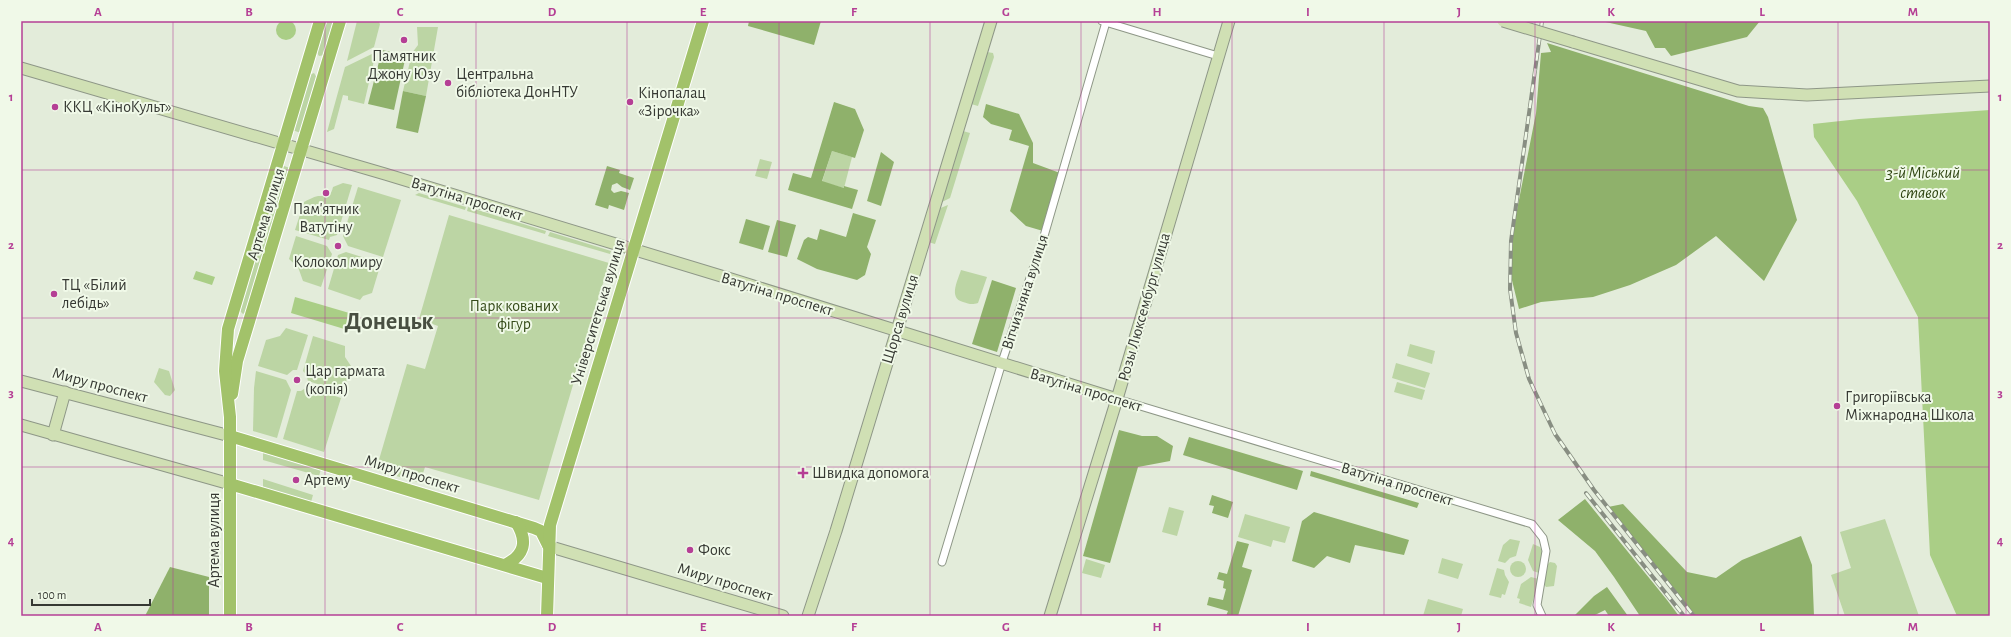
<svg xmlns="http://www.w3.org/2000/svg" width="2011" height="637" font-family="'Alegreya Sans',sans-serif">
	<style>
		.green { fill: #bcd5a4 }
		.forest { fill: #8fb16b }
		.water { fill: #aace86 }
		.lines { fill: none; stroke-linecap: round; stroke-linejoin: round }
		.street-casing { stroke: #8e9787; stroke-width: 9 }
		.secondary-casing { stroke: #8e9787; stroke-width: 13 }
		.primary-casing { stroke: #fff; stroke-width: 14 }
		.street { stroke: #fff; stroke-width: 7 }
		.secondary { stroke: #d0e0b4; stroke-width: 11 }
		.primary { stroke: #a2c26a; stroke-width: 12 }
		.rail-casing { stroke: #888e82; stroke-width: 4 }
		.rail { stroke: #f0f9e8; stroke-width: 2.5; stroke-dasharray: 8; stroke-linecap: butt }
		.secondary-bridge-casing { stroke: #8e9787; stroke-width: 13; stroke-linecap: butt }
		.secondary-bridge { stroke: #d0e0b4; stroke-width: 11 }
		.grid { fill: none; stroke: #b53f95; stroke-width: 1; stroke-opacity: 0.55 }
		.poi-dot { fill: #b53f95; stroke: #f0f9e8; stroke-width: 1.5 }
		.labels { text-anchor: middle; dominant-baseline: central; stroke-width: 4; stroke-linejoin: round; paint-order: stroke }
		.poi-label { font-size: 16px; fill: #363933; stroke: #f0f9e8; text-anchor: start }
		.street-label { font-size: 16px; fill: #363933; stroke: #f0f9e8 }
		.park-label { font-size: 16px; fill: #354b19; stroke: #f0f9e8 }
		.water-label { font-size: 17px; font-style: italic; fill: #304613; stroke: #f0f9e8 }
		.town-label { font-size: 24px; font-weight: bold; fill: #484f41; stroke: #f0f9e8 }
		.neatline { fill: none; stroke: #b53f95; stroke-width: 1.5 }
		.grid-label { font-size: 13px; text-anchor: middle; font-weight: bold; fill: #b53f95 }
	</style>
	<rect width="100%" height="100%" fill="#e3ecda"/>
	<g class="green">
		<path d="M325,21H335L325,55L319,56L316,51Z"/>
		<path d="M357,21H378L380,24L374,47L347,61Z"/>
		<path d="M417,27H438L426,96L403,91L412,53L418,45Z"/>
		<path d="M376,52L364,104L348,100V96L343,95L334,129L327,132L345,67Z"/>
		<path d="M987,52L993,53L994,57L978,106L971,104Z"/>
		<path d="M314,73L317,78L301,133L292,130L309,75Z"/>
		<path d="M963,131L970,133L950,198L940,203Z"/>
		<path d="M832,151L852,157L844,188L822,182Z"/>
		<path d="M760,159L772,162L767,179L755,176Z"/>
		<path d="M281,165L290,168L246,312L243,314L239,310Z"/>
		<path d="M343,183L352,185L337,235L330,237L329,240L295,230L304,202C308,200 313,197 318,196C326,196 331,197 333,187Z"/>
		<path d="M358,187L401,200L383,257L348,246L343,236Z"/>
		<path d="M419,193L466,207L465,210L415,195Z"/>
		<path d="M948,205L935,244L928,242L938,209Z"/>
		<path d="M468,207L546,231L545,234L467,211Z"/>
		<path d="M449,215L609,263L539,500L425,467L420,483L376,470L407,364L425,369L438,326L419,319Z"/>
		<path d="M550,232L611,251L610,254L548,236Z"/>
		<path d="M296,236L327,246L332,254L321,287L303,281L298,267L289,259Z"/>
		<path d="M346,252L381,263L372,293L363,296L360,300L328,289L338,255Z"/>
		<path d="M961,270L987,277L978,303C972,305 969,304 963,302C948,298 958,280 961,270Z"/>
		<path d="M286,328L308,335L297,370H293L287,375L258,366L266,340L280,336Z"/>
		<path d="M313,336L345,346V357L351,366L343,392L308,381L306,374L303,371Z"/>
		<path d="M1410,344L1435,351L1432,364L1407,356Z"/>
		<path d="M1396,363L1430,373L1425,388L1392,378Z"/>
		<path d="M159,368L169,371L175,390L170,396L165,395L154,382Z"/>
		<path d="M256,371L286,380L291,390L277,438L253,431L254,388Z"/>
		<path d="M1397,382L1425,390L1422,400L1394,392Z"/>
		<path d="M307,387L341,398L324,452L283,439L297,391H301Z"/>
		<path d="M263,451L321,469L319,476L263,460Z"/>
		<path d="M263,479L313,495L311,502L263,487Z"/>
		<path d="M1169,507L1184,511L1177,536L1162,532Z"/>
		<path d="M1245,514L1290,527L1285,543L1273,540L1271,547L1238,537Z"/>
		<path d="M1885,519L1919,616H1845L1831,575L1851,568L1840,532Z"/>
		<path d="M1510,539L1520,541L1516,556L1510,558L1505,563L1498,561L1503,545Z"/>
		<path d="M1533,544L1540,547C1545,556 1542,564 1539,573L1533,571L1528,560Z"/>
		<path d="M1442,558L1463,564L1458,579L1438,573Z"/>
		<path d="M1086,559L1105,565L1101,578L1082,573Z"/>
		<circle cx="1518" cy="569" r="8"/>
		<path d="M1550,562L1555,563L1557,566L1554,586L1546,587L1544,584L1548,564Z"/>
		<path d="M1497,568L1504,570L1505,575L1509,582L1505,595L1502,594L1501,598L1489,595Z"/>
		<path d="M1531,577L1539,579L1531,607L1519,603L1520,599L1517,598L1521,584Z"/>
		<path d="M1428,599L1463,609L1461,616H1423Z"/>
	</g>
	<g class="forest">
		<path d="M749,21H821L814,45L748,26Z"/>
		<path d="M1601,21H1760L1747,37L1671,56L1665,48H1655L1646,31Z"/>
		<path d="M1547,43L1749,106L1763,108L1768,117L1797,220L1764,281L1716,236L1676,265L1630,285L1593,297L1541,302L1519,309L1509,268V251L1536,113L1541,53L1551,52Z"/>
		<path d="M382,50L406,55L394,110L368,104Z"/>
		<path d="M403,91L426,96L418,133L396,128Z"/>
		<path d="M834,102L855,109L864,130L855,158L832,151L822,181L844,188V186L858,190L852,209L788,190L793,173L811,178Z"/>
		<path d="M986,104L1019,114L1033,143V163L1060,173L1043,231L1026,226L1010,211L1029,146L1009,140L1012,130L991,124L983,117Z"/>
		<path d="M881,152L894,162L881,206L867,201Z"/>
		<path d="M607,166L620,170L619,173L634,178L630,190L622,187L617,183L612,185L611,190L614,193L621,191L629,193L624,210L609,205L608,209L595,205Z"/>
		<path d="M853,213L876,220L867,247L871,254L865,275L857,280L817,269L797,259L804,240L808,237L817,240L820,229L846,237Z"/>
		<path d="M746,219L770,226L763,250L739,243Z"/>
		<path d="M777,220L796,225L787,257L768,252Z"/>
		<path d="M992,280L1016,288L997,352L972,344Z"/>
		<path d="M1119,430L1142,436H1157L1173,446L1170,461L1138,467L1110,563L1083,556Z"/>
		<path d="M1189,437L1303,471L1297,490L1183,455Z"/>
		<path d="M1311,471L1419,503L1417,508L1310,476Z"/>
		<path d="M1212,495L1233,502L1228,518L1212,513L1214,506L1209,505Z"/>
		<path d="M1585,499L1667,600L1679,616H1640L1614,577L1595,551L1558,520Z"/>
		<path d="M1623,504L1687,572L1716,578L1742,560L1801,536L1812,565L1814,616H1696L1608,507Z"/>
		<path d="M1314,512L1409,540L1404,555L1355,545L1350,563L1327,556L1314,568L1292,561L1302,521Z"/>
		<path d="M1237,541L1249,544L1242,567L1252,570L1238,616H1226L1228,611L1207,605L1209,597L1223,600L1226,589L1223,588L1224,581L1217,579L1219,572L1227,574Z"/>
		<path d="M170,567L209,577V616H145Z"/>
		<path d="M1607,587L1628,616H1609L1605,610L1593,616H1574L1594,596Z"/>
	</g>
	<g class="water">
		<circle cx="286" cy="30" r="10"/>
		<path d="M1990,110V616H1957L1930,555L1918,317L1857,201L1814,137L1813,124L1859,119Z"/>
		<path d="M196,271L215,277L212,285L193,279Z"/>
		<path d="M295,297L356,315L351,331L291,313Z"/>
	</g>
	<g class="lines">
		<defs>
			<g id="street">
				<path d="M1102,21L1218,56"/>
				<path d="M1117,399L1532,524L1543,538L1546,551L1537,605L1542,616"/>
				<path d="M942,562L1003,359L1044,236L1106,22"/>
			</g>
			<g id="secondary">
				<path d="M1573,42L1738,91L1807,95L1990,86"/>
				<path d="M21,68L385,174L731,279L1117,399"/>
				<path d="M21,381L230,436"/>
				<path d="M21,425L230,484"/>
				<path d="M53,435L65,392"/>
				<path d="M548,546L783,616"/>
				<path d="M808,616L836,531L991,21"/>
				<path d="M1050,616L1117,399L1229,21"/>
			</g>
			<g id="primary">
				<path d="M232,394L237,361L340,21"/>
				<path d="M230,436L534,528L541,531L548,545"/>
				<path d="M230,484L547,578"/>
				<path d="M505,565C525,555 528,541 516,522"/>
				<path d="M230,616V417L225,371L228,329L320,21"/>
				<path d="M547,616L550,525L703,21"/>
			</g>
		</defs>
		<use href="#street" class="street-casing"/>
		<use href="#secondary" class="secondary-casing"/>
		<use href="#primary" class="primary-casing"/>
		<use href="#street" class="street"/>
		<use href="#secondary" class="secondary"/>
		<use href="#primary" class="primary"/>
		<defs>
			<g id="rail">
				<path d="M1542,21L1511,241L1510,289L1516,333L1529,379L1555,434L1594,490L1694,616"/>
				<path d="M1586,493L1684,616"/>
			</g>
		</defs>
		<use href="#rail" class="rail-casing"/>
		<use href="#rail" class="rail"/>
		<defs>
			<path id="secondary-bridge" d="M1503,21L1573,42"/>
		</defs>
		<use href="#secondary-bridge" class="secondary-bridge-casing"/>
		<use href="#secondary-bridge" class="secondary-bridge"/>
	</g>
	<path class="grid" d="M173,21V616M325,21V616M476,21V616M627,21V616M779,21V616M930,21V616M1081,21V616M1232,21V616M1384,21V616M1535,21V616M1686,21V616M1838,21V616M21,170H1990M21,318H1990M21,467H1990"/>
	<g class="poi-dot">
		<circle cx="404" cy="40" r="4"/>
		<circle cx="448" cy="83" r="4"/>
		<circle cx="630" cy="102" r="4"/>
		<circle cx="55" cy="107" r="4"/>
		<circle cx="326" cy="193" r="4"/>
		<circle cx="338" cy="246" r="4"/>
		<circle cx="54" cy="294" r="4"/>
		<circle cx="297" cy="380" r="4"/>
		<circle cx="1837" cy="406" r="4"/>
		<path d="M801 467h4v4h4v4h-4v4h-4v-4h-4v-4h4z"/>
		<circle cx="296" cy="480" r="4"/>
		<circle cx="690" cy="550" r="4"/>
	</g>
	<g class="labels">
		<g class="poi-label">
			<text x="404" y="56" text-anchor="middle">Памятник<tspan x="404" dy="18">Джону Юзу</tspan></text>
			<text x="456" y="74">Центральна<tspan x="456" dy="18">бібліотека ДонНТУ</tspan></text>
			<text x="638" y="93">Кінопалац<tspan x="638" dy="18">«Зірочка»</tspan></text>
			<text x="63" y="107">ККЦ «КіноКульт»</text>
			<text x="326" y="209" text-anchor="middle">Пам'ятник<tspan x="326" dy="18">Ватутіну</tspan></text>
			<text x="338" y="262" text-anchor="middle">Колокол миру</text>
			<text x="62" y="285">ТЦ «Білий<tspan x="62" dy="18">лебідь»</tspan></text>
			<text x="305" y="371">Цар гармата<tspan x="305" dy="18">(копія)</tspan></text>
			<text x="1845" y="397">Григоріївська<tspan x="1845" dy="18">Міжнародна Школа</tspan></text>
			<text x="812" y="473">Швидка допомога</text>
			<text x="304" y="480">Артему</text>
			<text x="698" y="550">Фокс</text>
		</g>
		<g class="street-label">
			<text transform="translate(467 199) rotate(17)">Ватутіна проспект</text>
			<text transform="translate(266 214) rotate(-73)">Артема вулиця</text>
			<text transform="translate(1025 292) rotate(-72)">Вітчизняна вулиця</text>
			<text transform="translate(777 294) rotate(17)">Ватутіна проспект</text>
			<text transform="translate(1144 307) rotate(-74)">Розы Люксембург улица</text>
			<text transform="translate(598 312) rotate(-73)">Університетська вулиця</text>
			<text transform="translate(900 319) rotate(-73)">Щорса вулиця</text>
			<text transform="translate(100 385) rotate(15)">Миру проспект</text>
			<text transform="translate(1086 390) rotate(17)">Ватутіна проспект</text>
			<text transform="translate(412 474) rotate(17)">Миру проспект</text>
			<text transform="translate(1397 484) rotate(17)">Ватутіна проспект</text>
			<text transform="translate(214 540) rotate(-90)">Артема вулиця</text>
			<text transform="translate(725 582) rotate(17)">Миру проспект</text>
		</g>
		<g class="park-label">
			<text x="514" y="306">Парк кованих<tspan x="514" dy="18">фігур</tspan></text>
		</g>
		<g class="water-label">
			<text x="1923" y="172">3-й Міський<tspan x="1923" dy="20">ставок</tspan></text>
		</g>
		<g class="town-label">
			<text x="389" y="322">Донецьк</text>
		</g>
	</g>
	<rect width="2011" height="637" fill="none" stroke="#f0f9e8" stroke-width="44"/>
	<path d="M32 599v6h118v-6" fill="none" stroke="#363933" stroke-width="2"/>
	<text x="38" y="599" font-size="12" fill="#363933" stroke="#f0f9e8" stroke-width="3" paint-order="stroke">100 m</text>
	<rect x="22" y="22" width="1967" height="593" class="neatline"/>
	<g class="grid-label">
		<text x="98" y="16">A</text>
		<text x="249" y="16">B</text>
		<text x="400" y="16">C</text>
		<text x="552" y="16">D</text>
		<text x="703" y="16">E</text>
		<text x="854" y="16">F</text>
		<text x="1006" y="16">G</text>
		<text x="1157" y="16">H</text>
		<text x="1308" y="16">I</text>
		<text x="1459" y="16">J</text>
		<text x="1611" y="16">K</text>
		<text x="1762" y="16">L</text>
		<text x="1913" y="16">M</text>
		<text x="11" y="101">1</text>
		<text x="2000" y="101">1</text>
		<text x="11" y="249">2</text>
		<text x="2000" y="249">2</text>
		<text x="11" y="397">3</text>
		<text x="2000" y="397">3</text>
		<text x="11" y="545">4</text>
		<text x="2000" y="545">4</text>
		<text x="98" y="631">A</text>
		<text x="249" y="631">B</text>
		<text x="400" y="631">C</text>
		<text x="552" y="631">D</text>
		<text x="703" y="631">E</text>
		<text x="854" y="631">F</text>
		<text x="1006" y="631">G</text>
		<text x="1157" y="631">H</text>
		<text x="1308" y="631">I</text>
		<text x="1459" y="631">J</text>
		<text x="1611" y="631">K</text>
		<text x="1762" y="631">L</text>
		<text x="1913" y="631">M</text>
	</g>
</svg>
